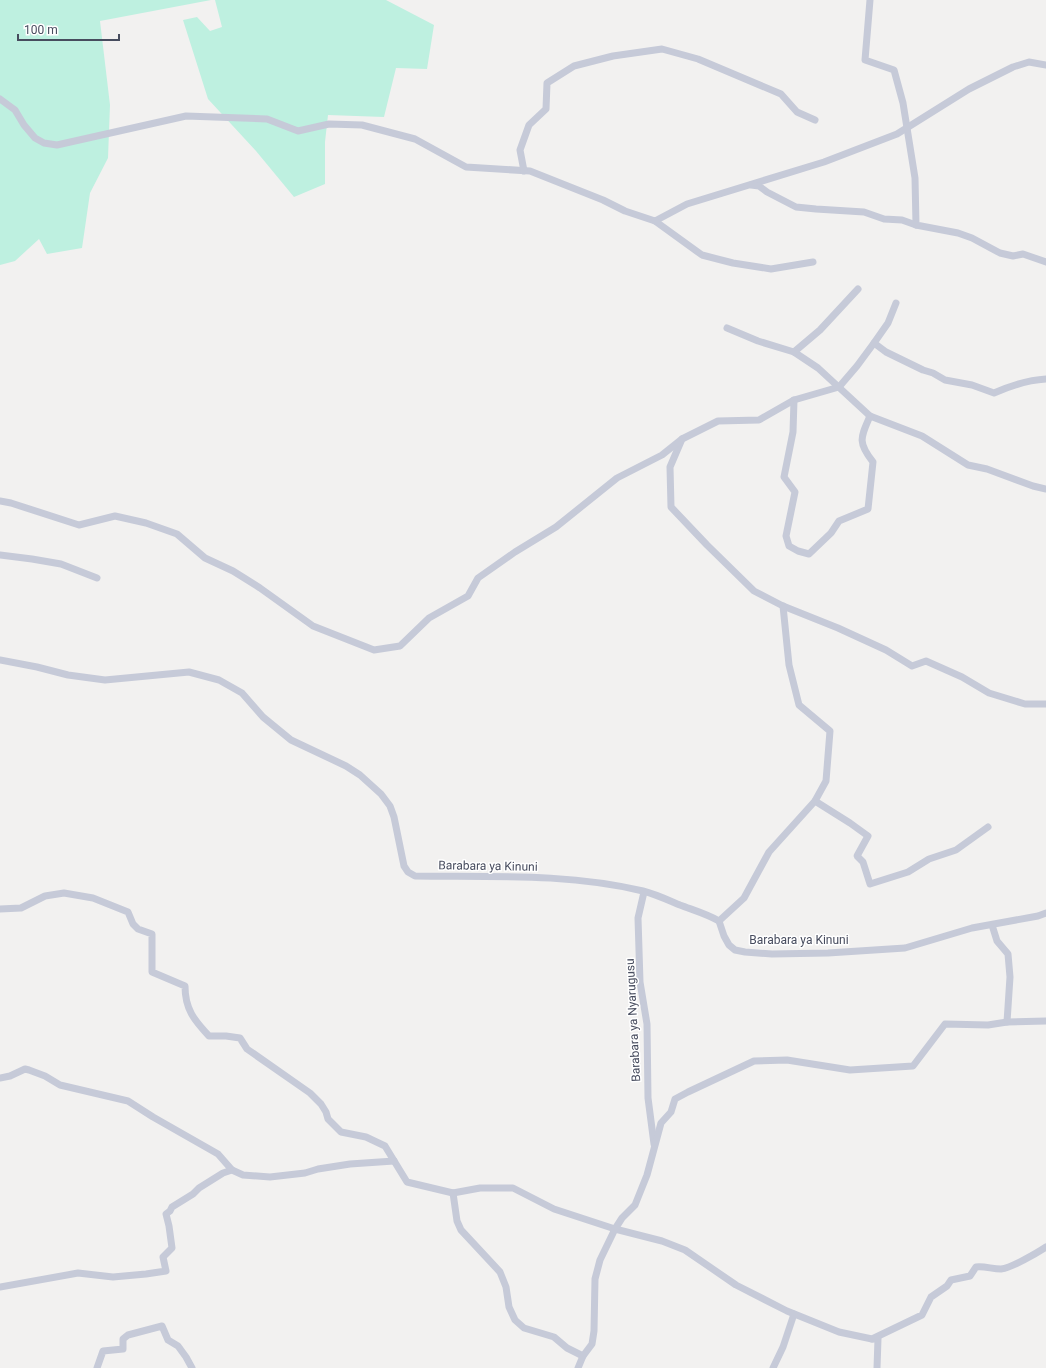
<svg xmlns="http://www.w3.org/2000/svg" width="1046" height="1368" font-family="Roboto,sans-serif">
	<style>
		.green { fill: #bef0e0 }
		.lines { fill: none; stroke-linecap: round; stroke-linejoin: round }
		.minor { stroke: #c6cad8; stroke-width: 7 }
		.labels { text-anchor: middle; dominant-baseline: central; stroke-width: 3; stroke-linejoin: round; paint-order: stroke }
		.street-label { font-size: 12px; fill: #474c5e; stroke: #fff }
	</style>
	<rect width="100%" height="100%" fill="#f2f1f0"/>
	<g class="green">
		<path d="M0,0H211L100,21L110,105L108,158L90,193L82,248L47,254L39,239L15,261L0,265Z"/>
		<path d="M215,0H386L434,25L427,69L396,68L384,117L328,115L325,142V184L294,197L256,151L208,99L183,20L197,17L210,31L222,27Z"/>
	</g>
	<g class="lines">
		<g class="minor">
			<path d="M870,0L865,60L894,70L903,103L915,178L916,225L958,233L972,238L1000,253L1013,256L1023,254L1046,262"/>
			<path d="M0,99L15,110L24,125L35,138L44,143L57,145L186,116L267,119L298,131L329,124L362,125L415,139L466,167L530,171L603,200L625,211L655,221L687,204L824,162L897,134L969,89L1013,67L1029,62L1046,65"/>
			<path d="M524,171L520,150L529,125L546,109L547,83L574,66L613,56L662,49L698,59L781,94L797,112L815,120"/>
			<path d="M751,185L759,186L767,192L796,207L816,209L864,212L884,219L902,220L916,225"/>
			<path d="M655,221L702,255L733,263L771,269L813,262"/>
			<path d="M896,303L888,323L874,343L857,366L839,387L794,400L759,420L718,421L682,439L670,467L671,507L707,545L754,591L783,606L838,628L886,650L912,666L926,661L962,677L989,693L1025,704H1046"/>
			<path d="M727,328L758,341L794,352L818,368L870,416L922,436L968,465L987,469L1033,486L1046,489"/>
			<path d="M874,343L886,352L923,370L933,373L945,380L972,385L994,393C1010,386 1028,380 1046,379"/>
			<path d="M794,352L820,330L858,289"/>
			<path d="M794,400L793,432L784,477L795,492L786,536L789,546L798,551L809,554L831,533L839,521L868,509L873,462C857,442 861,437 870,416"/>
			<path d="M0,501L11,503L79,525L115,516L146,523L177,534L205,558L233,571L260,588L313,626L374,650L400,646L429,618L468,596L478,578L515,552L556,527L617,478L662,455L682,439"/>
			<path d="M0,555L32,559L61,564L97,578"/>
			<path d="M0,660L37,667L68,675L105,680L189,672L219,680L242,693L263,717L291,740L346,766L360,775L381,794L390,806L394,817L404,866L408,872L415,876C491,877 568,873 643,891C655,894 668,900 680,905C693,910 707,914 719,921L724,936L729,945L735,950L745,952L772,954L828,953L905,948L972,928L1038,916L1046,913"/>
			<path d="M815,801L850,823L868,836L857,856L863,862L870,884L908,872L929,859L956,850L988,827"/>
			<path d="M644,892L638,918L640,982L647,1024L648,1098L654,1144"/>
			<path d="M0,909L21,908L45,896L64,893L93,898L128,912L133,924L138,929L152,934V972L185,986C185,1009 194,1020 209,1036H226L240,1038L247,1049L310,1093L321,1104L326,1112L328,1119L341,1132L366,1137L385,1146L407,1182L453,1193L480,1188H513L554,1209L615,1229L662,1241L685,1250L736,1285L787,1311L839,1332L872,1339L922,1315L931,1297L947,1286L951,1280L970,1276L976,1267C985,1266 992,1269 1001,1269C1011,1268 1037,1253 1046,1247"/>
			<path d="M719,921L744,898L769,852L815,801L826,781L830,731L799,705L789,665L783,606"/>
			<path d="M992,925L997,941L1008,954L1010,977L1007,1022"/>
			<path d="M0,1078L10,1076L25,1069L29,1070L45,1076L60,1085L128,1101L153,1117L218,1154L232,1170L243,1175L270,1177L305,1173L318,1169L350,1164L394,1161"/>
			<path d="M453,1193L457,1221L461,1230L500,1272L506,1287L509,1307L515,1320L524,1328L554,1337L567,1348L583,1356"/>
			<path d="M0,1287L78,1273L113,1277L146,1274L166,1271L163,1257L172,1248L169,1226L166,1214L170,1211L172,1207L193,1194L199,1188L223,1173L232,1170"/>
			<path d="M872,1339H878L877,1368"/>
			<path d="M97,1368L103,1351L123,1349V1339L128,1335L162,1326L168,1340L178,1346L186,1357L192,1368"/>
			<path d="M578,1368L583,1356L592,1344L594,1331L595,1279L600,1260L615,1229L622,1218L635,1205L647,1175L661,1123L671,1112L675,1099L688,1092L754,1061L787,1060L850,1070L913,1066L945,1024L988,1025L1007,1022L1046,1021"/>
			<path d="M773,1368L783,1347L794,1314"/>
		</g>
	</g>
	<g class="labels">
		<g class="street-label">
			<text transform="translate(488 866) rotate(1)">Barabara ya Kinuni</text>
			<text x="799" y="940">Barabara ya Kinuni</text>
			<text transform="translate(633 1020) rotate(-93)">Barabara ya Nyarugusu</text>
		</g>
	</g>
	<path d="M18 34v6h101v-6" fill="none" stroke="#474c5e" stroke-width="2"/>
	<text x="24" y="34" font-size="12" fill="#474c5e" stroke="#ffffff" stroke-width="3" paint-order="stroke">100 m</text>
</svg>
